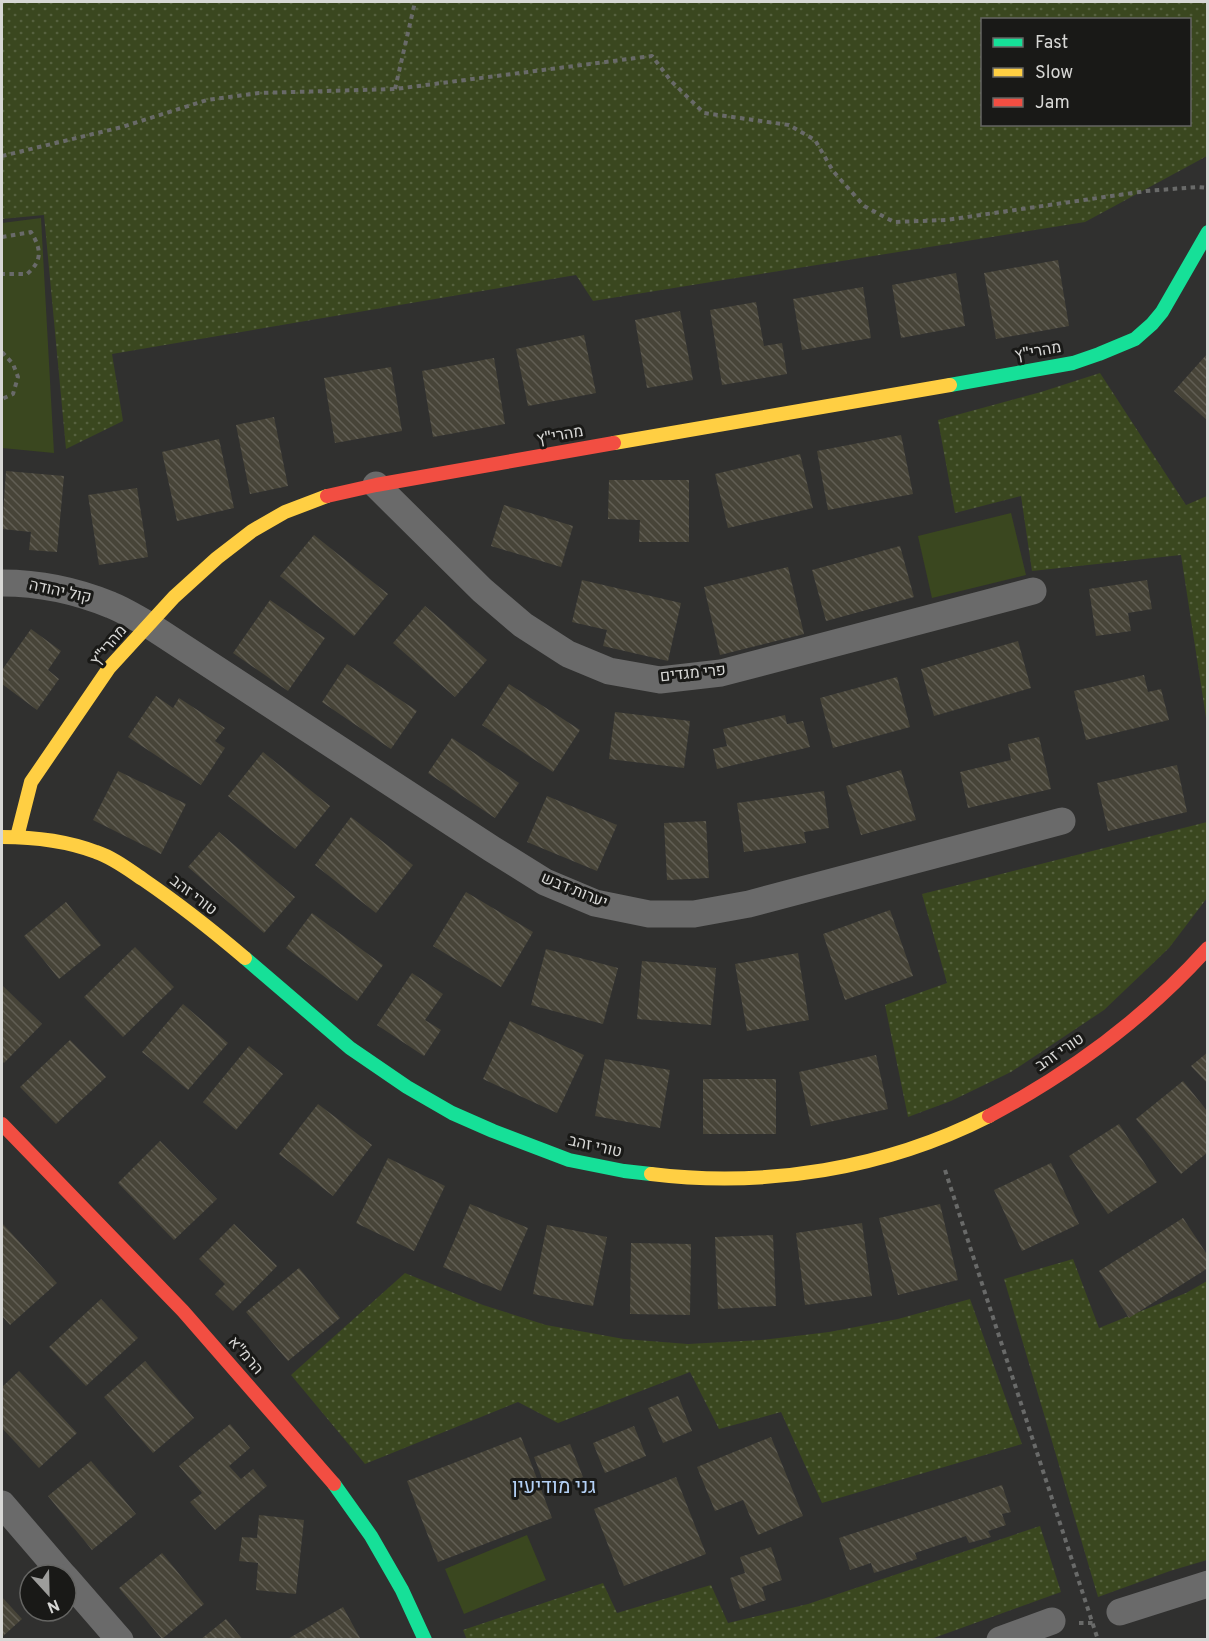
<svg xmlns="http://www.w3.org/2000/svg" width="1209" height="1641" font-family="Overpass,Heebo,sans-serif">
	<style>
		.grass { fill: url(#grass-dots); fill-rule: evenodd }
		.park { fill: #3a471f }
		.building { fill: url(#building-back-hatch) }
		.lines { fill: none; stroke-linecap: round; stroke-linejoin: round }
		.path { stroke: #696a69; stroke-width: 4; stroke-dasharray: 4.5 4.5; stroke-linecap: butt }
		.street { stroke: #6a6a6a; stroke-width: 27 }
		.fast { stroke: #16e098; stroke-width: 14 }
		.slow { stroke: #ffcf43; stroke-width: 14 }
		.jam { stroke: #f24e42; stroke-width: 14 }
		.labels { text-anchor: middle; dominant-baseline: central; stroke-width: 6; stroke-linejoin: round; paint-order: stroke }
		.street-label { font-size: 16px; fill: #d7d7d5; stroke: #191917 }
		.quarter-label { font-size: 20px; fill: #b4d1f6; stroke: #191917 }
	</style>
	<defs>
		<pattern id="grass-dots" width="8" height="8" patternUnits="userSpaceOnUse" patternTransform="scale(1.5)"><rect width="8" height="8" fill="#3a471f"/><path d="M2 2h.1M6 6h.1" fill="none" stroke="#56613f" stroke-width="1.8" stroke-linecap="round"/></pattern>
		<pattern id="building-back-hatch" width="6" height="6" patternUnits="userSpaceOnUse" patternTransform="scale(1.5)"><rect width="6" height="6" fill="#474438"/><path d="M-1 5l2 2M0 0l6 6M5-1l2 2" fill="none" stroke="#615e54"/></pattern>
	</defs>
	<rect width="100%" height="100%" fill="#30302f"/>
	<g class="grass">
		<path d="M2,2H1207V156L1085,222L593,301L576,275L112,354L123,421L66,449L44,215L2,219ZM982,20H1190V124H982Z"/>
		<path d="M1100,373L1186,505L1207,496V724L1181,555L1032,571L1021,496L955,513L938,420L1041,392Z"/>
		<path d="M1207,822V898L1169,948L1104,1010L1011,1072L951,1101L908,1117L885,1005L947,983L922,894Z"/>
		<path d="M1073,1259L1099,1328L1186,1293L1207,1281V1560L1170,1571L1098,1597L1004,1279Z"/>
		<path d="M405,1273L483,1305L546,1325L624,1339L688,1344L761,1340L829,1332L898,1319L970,1299L1022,1444L822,1503L781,1412L719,1429L690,1372L558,1423L518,1402L365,1464L291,1375Z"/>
		<path d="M1040,1526L1061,1592L931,1639L467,1640L463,1630L603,1583L617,1613L711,1585L728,1623L808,1604Z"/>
	</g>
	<g class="park">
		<path d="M41,218L54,453L2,448V223Z"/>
		<path d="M1011,513L1026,575L932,598L918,536Z"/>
		<path d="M527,1535L546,1580L464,1614L445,1569Z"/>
	</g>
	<g class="building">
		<path d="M1058,260L1069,326L996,339L984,273Z"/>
		<path d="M956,273L965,326L901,338L892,285Z"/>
		<path d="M863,287L871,338L802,350L793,299Z"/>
		<path d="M756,302L764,346L782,343L787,374L722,385L710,310Z"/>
		<path d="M680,311L693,380L647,388L635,320Z"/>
		<path d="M584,335L596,393L528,406L516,349Z"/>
		<path d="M1208,353V421L1174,391Z"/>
		<path d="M494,358L505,424L433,437L422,371Z"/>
		<path d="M391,367L402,431L335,443L324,378Z"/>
		<path d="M274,417L288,486L250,494L236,425Z"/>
		<path d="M901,435L913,494L828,510L817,451Z"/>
		<path d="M219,439L234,508L177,521L162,452Z"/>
		<path d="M800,454L813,508L728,528L715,474Z"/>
		<path d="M6,471L64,476L57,552L29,550L31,532L2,529Z"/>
		<path d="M609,480H689V542H639L640,520L608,519Z"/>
		<path d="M137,488L148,557L99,565L88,495Z"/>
		<path d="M504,505L573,526L561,567L491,546Z"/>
		<path d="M314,535L388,594L354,636L280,576Z"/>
		<path d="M900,546L914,597L826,621L812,570Z"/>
		<path d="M788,567L804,634L720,655L704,587Z"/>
		<path d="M582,580L681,603L668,661L603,646L607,630L572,622Z"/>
		<path d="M1147,580L1152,609L1128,613L1131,631L1096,636L1089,589Z"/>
		<path d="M270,600L325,638L288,691L233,653Z"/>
		<path d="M425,606L487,660L455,697L393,643Z"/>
		<path d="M31,629L61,651L48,670L59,679L37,710L2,684V670Z"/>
		<path d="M1018,641L1031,688L934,716L921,669Z"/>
		<path d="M347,664L417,711L391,749L322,702Z"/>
		<path d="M1144,675L1148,692L1161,689L1169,720L1086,740L1074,691Z"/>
		<path d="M897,677L910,727L833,748L820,698Z"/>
		<path d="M509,684L580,730L553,772L482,725Z"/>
		<path d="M156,696L173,708L179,698L225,728L215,741L225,748L201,785L128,737Z"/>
		<path d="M615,712L690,721L684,768L609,759Z"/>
		<path d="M785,715L787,724L803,721L810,747L717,769L713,749L727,746L723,729Z"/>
		<path d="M1039,737L1051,789L968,808L960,772L1011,760L1008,744Z"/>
		<path d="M452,738L519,783L495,818L428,773Z"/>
		<path d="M263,752L330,806L295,849L228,796Z"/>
		<path d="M1177,765L1187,812L1108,831L1097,783Z"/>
		<path d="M901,770L916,820L861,835L846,786Z"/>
		<path d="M118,771L186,804L161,854L93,820Z"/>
		<path d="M824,791L829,828L804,832L806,843L744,852L737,803Z"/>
		<path d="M547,796L617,825L597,871L527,842Z"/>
		<path d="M351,817L413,865L376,913L315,865Z"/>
		<path d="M706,821L709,878L667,880L664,823Z"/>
		<path d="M219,832L295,897L264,933L188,867Z"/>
		<path d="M466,892L533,932L501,987L433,946Z"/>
		<path d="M66,902L101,945L59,979L24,936Z"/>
		<path d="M890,910L913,976L845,1000L823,934Z"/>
		<path d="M312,913L383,965L357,1001L286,948Z"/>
		<path d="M135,947L174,987L123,1037L84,997Z"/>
		<path d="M546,949L618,968L603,1024L531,1005Z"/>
		<path d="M798,953L809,1020L747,1031L735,964Z"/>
		<path d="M642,961L716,968L711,1025L637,1019Z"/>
		<path d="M412,973L443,994L425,1020L441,1030L424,1056L377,1025Z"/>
		<path d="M2,985L42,1024L4,1063L2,1061Z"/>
		<path d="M183,1004L228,1043L188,1090L142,1052Z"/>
		<path d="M510,1021L584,1055L557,1113L483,1079Z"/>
		<path d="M70,1040L106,1077L56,1124L20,1087Z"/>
		<path d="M249,1046L283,1074L236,1130L203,1102Z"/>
		<path d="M1208,1052V1084L1191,1066Z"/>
		<path d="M876,1055L888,1109L811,1126L799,1072Z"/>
		<path d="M605,1059L670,1070L660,1128L595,1116Z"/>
		<rect x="703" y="1079" width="73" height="55"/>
		<path d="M1183,1081L1208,1112V1152L1181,1174L1136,1119Z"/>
		<path d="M318,1104L372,1145L333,1196L279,1154Z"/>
		<path d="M1119,1124L1157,1182L1108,1214L1069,1156Z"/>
		<path d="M160,1141L217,1199L174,1240L118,1183Z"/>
		<path d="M388,1158L445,1186L414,1251L356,1223Z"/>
		<path d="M1051,1163L1079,1224L1022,1251L994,1190Z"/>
		<path d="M470,1204L528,1228L501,1291L443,1267Z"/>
		<path d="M940,1204L958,1280L898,1295L879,1218Z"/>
		<path d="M1183,1218L1208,1256V1268L1129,1318L1099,1271Z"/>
		<path d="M2,1223L57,1283L10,1325L2,1316Z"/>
		<path d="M862,1223L872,1296L805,1305L796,1233Z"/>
		<path d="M234,1224L277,1266L233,1311L215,1294L225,1284L199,1259Z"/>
		<path d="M547,1225L607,1237L593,1306L533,1294Z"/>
		<path d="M773,1235L776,1306L718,1309L715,1237Z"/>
		<path d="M631,1243L691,1244L690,1315L630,1314Z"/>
		<path d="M299,1268L340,1318L288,1361L246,1312Z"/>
		<path d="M101,1299L138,1338L86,1386L49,1347Z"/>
		<path d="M145,1361L194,1418L153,1453L104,1397Z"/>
		<path d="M19,1371L77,1433L39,1468L2,1428V1387Z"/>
		<path d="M678,1396L692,1431L663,1443L648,1408Z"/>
		<path d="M230,1424L250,1448L229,1466L241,1479L253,1469L267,1486L215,1530L190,1502L202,1493L179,1466Z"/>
		<path d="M634,1426L646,1456L605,1473L593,1443Z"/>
		<path d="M521,1437L552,1518L438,1562L407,1481Z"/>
		<path d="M771,1437L803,1516L758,1535L743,1500L715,1511L697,1467Z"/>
		<path d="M570,1444L583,1477L547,1491L534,1457Z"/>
		<path d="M91,1461L136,1514L92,1550L48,1496Z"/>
		<path d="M676,1477L706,1554L624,1586L594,1509Z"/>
		<path d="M1002,1485L1011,1512L1002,1514L1006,1525L988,1531L991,1537L969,1543L966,1536L915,1553L917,1559L874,1573L871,1563L850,1570L839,1538Z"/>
		<path d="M259,1515L304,1520L296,1594L256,1590L258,1563L239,1561L242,1537L257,1538Z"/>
		<path d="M771,1547L782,1580L762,1587L766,1600L740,1609L730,1578L745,1573L740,1557Z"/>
		<path d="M162,1553L204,1604L162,1639L119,1588Z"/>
		<path d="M2,1597L22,1619L2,1637Z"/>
		<path d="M343,1607L361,1640H286Z"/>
		<path d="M226,1619L243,1640H200Z"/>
	</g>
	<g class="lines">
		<g class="path">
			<path d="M395,89L415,2"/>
			<path d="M2,156L122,127L207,100L259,93L395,89L652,56L671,81L704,113L789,125L815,140L833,171L864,206L894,222L946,220L1146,191L1198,187L1208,188"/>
			<path d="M2,237L31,232C42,250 42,261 27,274H2"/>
			<path d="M2,352L13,364L18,377L13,394L2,399"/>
			<path d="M945,1170L1098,1640"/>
			<path d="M1079,1623H1095"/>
		</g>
		<g class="street">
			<path d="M376,485L482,590L523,625L568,654L609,671L660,680L721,673L1033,591"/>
			<path d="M2,583C39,583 77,591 111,605C124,610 136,618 149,625L492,849L545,882L595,903L649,914H694L749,904L1062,821"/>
			<path d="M2,1504L63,1575"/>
			<path d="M66,1578L120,1640"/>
			<path d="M1120,1612L1208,1584"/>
			<path d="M1000,1640L1052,1621"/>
		</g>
		<g class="fast">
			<path d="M950,385L1073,363L1099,354L1135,339L1152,324L1162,312L1208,232"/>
			<path d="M245,958L350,1048L407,1087L452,1113L493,1131L569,1160L624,1171L651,1174"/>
			<path d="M334,1484L371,1536L402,1590L425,1640"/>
		</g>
		<g class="slow">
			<path d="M614,443L950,385"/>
			<path d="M2,837C34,837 67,841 96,852C114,858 129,870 144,880C179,904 212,930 245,958"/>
			<path d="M17,837L31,782L109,668L174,597L217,558L252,531L285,512L327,496"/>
			<path d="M651,1174C766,1188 885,1169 989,1116"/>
		</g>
		<g class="jam">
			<path d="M327,496L376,485L614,443"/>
			<path d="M989,1116C1070,1073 1146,1017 1208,948"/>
			<path d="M2,1124L183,1311L334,1484"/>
		</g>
	</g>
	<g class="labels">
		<g class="street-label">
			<text transform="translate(1038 352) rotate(-10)">מהרי"ץ</text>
			<text transform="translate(560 436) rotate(-10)">מהרי"ץ</text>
			<text transform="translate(60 592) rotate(12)">קול יהודה</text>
			<text transform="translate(109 646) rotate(-50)">מהרי"ץ</text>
			<text transform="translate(693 674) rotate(-6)">פרי מגדים</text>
			<text transform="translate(574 891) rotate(22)">יערות דבש</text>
			<text transform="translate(193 896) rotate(38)">טורי זהב</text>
			<text transform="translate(1060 1053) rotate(-34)">טורי זהב</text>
			<text transform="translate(595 1147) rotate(13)">טורי זהב</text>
			<text transform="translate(245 1356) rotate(49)">הרמ"א</text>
		</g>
		<g class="quarter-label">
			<text x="554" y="1488">גני מודיעין</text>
		</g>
	</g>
	<rect width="1209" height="1641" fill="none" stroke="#d7d7d5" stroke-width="6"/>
	<rect x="981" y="18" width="210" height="108" fill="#191917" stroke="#656563" stroke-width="1.5"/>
	<rect x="993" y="38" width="30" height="9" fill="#16e098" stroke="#656563" stroke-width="1.5"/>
	<text x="1035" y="48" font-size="18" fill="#d7d7d5">Fast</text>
	<rect x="993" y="68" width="30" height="9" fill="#ffcf43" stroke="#656563" stroke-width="1.5"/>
	<text x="1035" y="78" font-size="18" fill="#d7d7d5">Slow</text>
	<rect x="993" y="98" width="30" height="9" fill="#f24e42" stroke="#656563" stroke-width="1.5"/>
	<text x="1035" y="108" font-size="18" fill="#d7d7d5">Jam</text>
	<g transform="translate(48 1593) rotate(158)"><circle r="28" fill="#191917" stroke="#656563" stroke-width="1.5"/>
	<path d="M0-4.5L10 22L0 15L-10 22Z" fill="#9d9d9b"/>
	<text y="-9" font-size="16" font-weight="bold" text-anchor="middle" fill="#d7d7d5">N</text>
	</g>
</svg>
